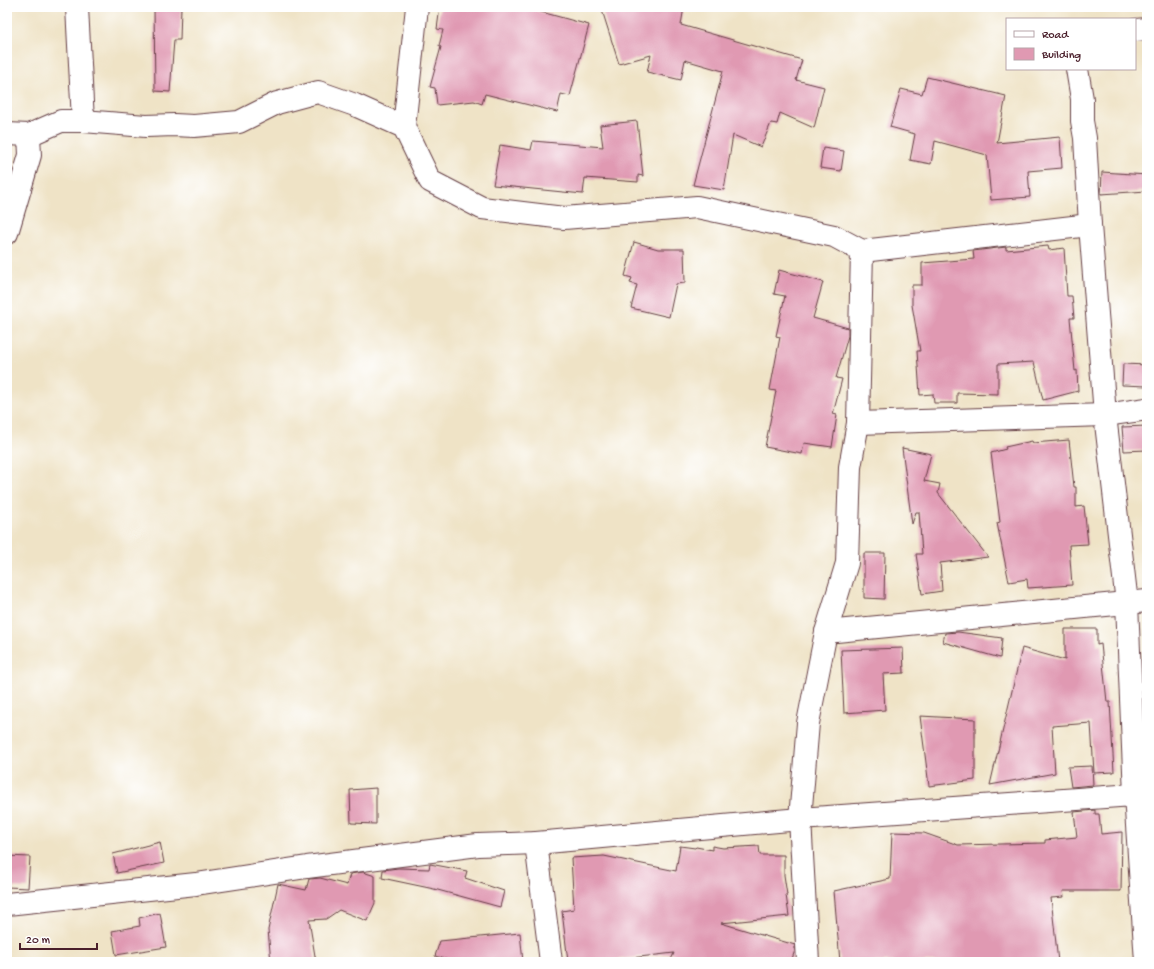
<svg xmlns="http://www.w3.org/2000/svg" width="1154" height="969" font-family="'Gochi Hand',sans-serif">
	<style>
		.building { fill: #e099b2 }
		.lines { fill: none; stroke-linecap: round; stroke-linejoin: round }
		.minor-casing { stroke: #633c42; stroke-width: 24 }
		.minor { stroke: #fff; stroke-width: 22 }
	</style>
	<rect width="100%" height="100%" fill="#fff"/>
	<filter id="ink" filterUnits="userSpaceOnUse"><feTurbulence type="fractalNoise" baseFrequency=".025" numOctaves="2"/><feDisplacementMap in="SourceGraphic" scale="8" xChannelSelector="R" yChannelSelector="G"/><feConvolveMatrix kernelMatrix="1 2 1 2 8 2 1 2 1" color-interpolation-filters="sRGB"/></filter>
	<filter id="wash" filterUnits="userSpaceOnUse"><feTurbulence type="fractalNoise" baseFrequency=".012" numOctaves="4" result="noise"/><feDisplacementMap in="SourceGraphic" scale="16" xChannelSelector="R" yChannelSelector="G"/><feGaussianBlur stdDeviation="0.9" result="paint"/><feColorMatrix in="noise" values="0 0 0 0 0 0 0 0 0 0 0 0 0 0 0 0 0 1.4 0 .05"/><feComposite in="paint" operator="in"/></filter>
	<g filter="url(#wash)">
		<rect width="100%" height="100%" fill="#efe3c6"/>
		<g id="blocks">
			<g class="building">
				<path d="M154,7H181L180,40H174L170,92L155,91Z"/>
				<path d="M440,7H523L589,25L570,96L561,94L557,112L485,94L482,104L474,101L437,105L435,88L430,87L441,47L439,46L443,30L437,29Z"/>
				<path d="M601,7H684L681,25L802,60L796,80L824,87L814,128L780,113L777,124L771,123L761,147L733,135L724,190L693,185L723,71L685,60L681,80L647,72L651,55L619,64Z"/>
				<path d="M927,77L1006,96L997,143L1060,137L1062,168L1028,171L1030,197L991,200L987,155L935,141L931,164L910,160L915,134L890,127L901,89L922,94Z"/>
				<path d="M637,121L643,176L638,175V182L585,178L583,194L493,185L500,145L531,150L533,141L603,147L600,125Z"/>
				<path d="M823,148L844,151L841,171L820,168Z"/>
				<path d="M1102,172L1147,175V191L1101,194Z"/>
				<path d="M634,242L658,249H684L685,283L676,284L669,317L631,308L637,285L630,283L632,278L625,276Z"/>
				<path d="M1048,246L1049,250L1064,248L1067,296H1072L1074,318H1070L1075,371L1077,370L1078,391L1043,400L1034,362L998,364V394L957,393V403H934L933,394L920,395L917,351H920L912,305V285H922V263L974,259L973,251L1006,247V250Z"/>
				<path d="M779,270L823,282L813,318L848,328V336L836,378L842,379L833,414L837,415L832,447L804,443L802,454L765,447L776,391L770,390L780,337L776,336L785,296L774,294Z"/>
				<path d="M1123,364L1147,365V386L1122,385Z"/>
				<path d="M1147,426V450L1124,451L1122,427Z"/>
				<path d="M1069,440L1074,487H1076V507L1084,506L1088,544L1069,545L1072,585L1028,588L1027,579L1009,582L997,523L1000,522L991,453L1006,449L1005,447L1032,441L1033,443Z"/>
				<path d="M902,448L931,454L924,481L940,484L938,493L988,557L940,563L942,591L922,594L916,554H922L919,512H916L912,524Z"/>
				<path d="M864,553H885L884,599L864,598Z"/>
				<path d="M1065,629H1097V645L1101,644L1107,702H1110L1114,772L1094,773L1091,723L1052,726L1055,773L990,785L1022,648L1065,660Z"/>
				<path d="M958,632L1002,638L1000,658L943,642L945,633Z"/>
				<path d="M903,648L904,673L883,674L885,710L844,713L841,650Z"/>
				<path d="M920,716L975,719V780L929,786Z"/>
				<path d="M1092,766L1093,785L1071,787L1068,767Z"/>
				<path d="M376,788V824L351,823L350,790Z"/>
				<path d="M1095,810V814H1099L1101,834L1122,832L1121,891H1063L1064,897L1051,898L1058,962H840L834,891L890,879L892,832L924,833L958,845L1045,843V840L1077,837L1074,812Z"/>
				<path d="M160,842L164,863L117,873L113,854Z"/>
				<path d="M680,846L695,848L696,847L712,850V846L723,848L759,846L760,855H784V875L787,895H786L789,916L721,923L795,945V950L791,962H670L674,953L596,962H568L562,911L574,909L571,858L604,856L676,871Z"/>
				<path d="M7,856L30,857L28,888L7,887Z"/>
				<path d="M430,864L467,871L465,878L504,891L500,907L434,889L382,878L383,870L398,868L429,869Z"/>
				<path d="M363,872L375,876V903L367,921L339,910L326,919L309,920L316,962H271L268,930L278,884L306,890L309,879L320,878L347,885L350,874Z"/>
				<path d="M160,913L166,947L116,955L112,931L140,926L139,918Z"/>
				<path d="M520,933L523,962H455L435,956L440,941Z"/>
			</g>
		</g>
	</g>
	<g filter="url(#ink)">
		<use href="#blocks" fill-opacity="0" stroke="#633c42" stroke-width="1"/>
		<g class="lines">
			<defs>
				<g id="minor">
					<path d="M77,7L83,121"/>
					<path d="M1135,30L1147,29"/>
					<path d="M1077,69L1082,99V121L1085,138L1090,225L1105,415L1127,603L1135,795L1146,962"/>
					<path d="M404,127L417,7"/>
					<path d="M7,134L29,135L61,121H83L146,126L174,125L194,126L239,122L277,103L318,92L355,105L404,127L430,181L482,208L564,218L697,207L834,236L862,251L1090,225"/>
					<path d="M7,233L30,155L29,135"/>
					<path d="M858,423L1105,415L1147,409"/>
					<path d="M826,632L1147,601"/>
					<path d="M536,843L551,962"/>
					<path d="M7,904L196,884L307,867L478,845L536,843L800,819L1147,794"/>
					<path d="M808,962L800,819L808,723L826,632L847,563L850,467L858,423L862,251"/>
				</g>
			</defs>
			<use href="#minor" class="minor-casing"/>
			<use href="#minor" class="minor"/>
		</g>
	</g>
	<rect width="1154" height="969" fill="none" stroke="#fff" stroke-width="24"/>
	<rect x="1006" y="18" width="130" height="52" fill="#ffffff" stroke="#b7a5aa"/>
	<rect x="1014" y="31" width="20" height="6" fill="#ffffff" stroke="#b7a5aa"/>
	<text x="1042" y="38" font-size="12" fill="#4a1f2b">Road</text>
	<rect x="1014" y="48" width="20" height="12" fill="#e099b2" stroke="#b7a5aa"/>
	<text x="1042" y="58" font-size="12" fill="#4a1f2b">Building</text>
	<path d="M20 943v6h77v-6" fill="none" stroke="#4a1f2b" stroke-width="2"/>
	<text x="26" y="943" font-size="12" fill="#4a1f2b" stroke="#ffffff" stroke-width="3" paint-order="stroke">20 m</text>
</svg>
